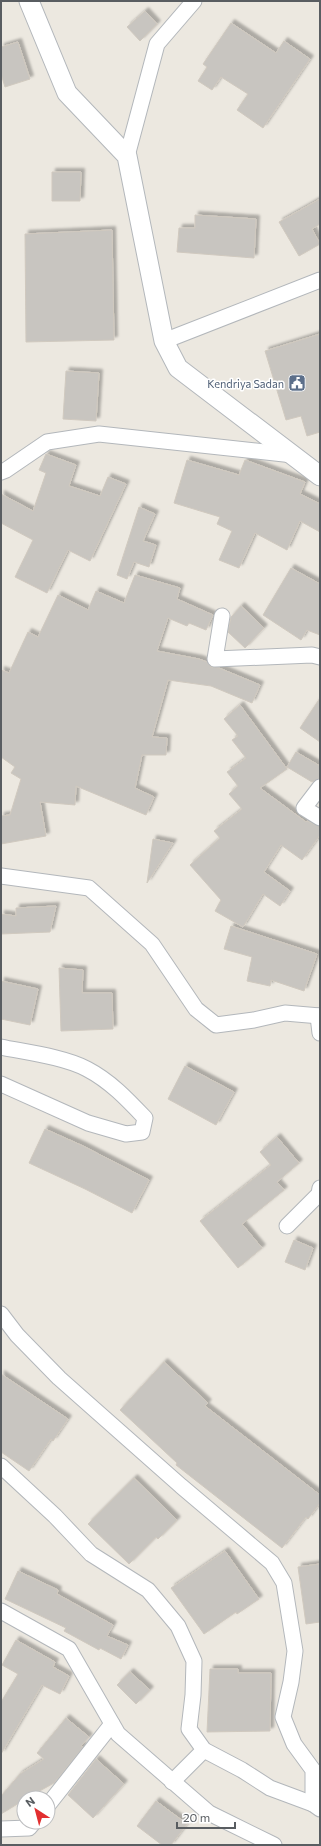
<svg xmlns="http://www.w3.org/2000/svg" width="321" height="1846" font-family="Commissioner,sans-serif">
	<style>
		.building { fill: #c8c5c0; stroke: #d0c9bf; filter: url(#shadow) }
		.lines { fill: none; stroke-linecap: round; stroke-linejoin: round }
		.minor-casing { stroke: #b3b7bb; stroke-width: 17 }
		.tertiary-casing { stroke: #b3b7bb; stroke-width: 21 }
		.minor { stroke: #fff; stroke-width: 15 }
		.tertiary { stroke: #fff; stroke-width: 19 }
		.labels { text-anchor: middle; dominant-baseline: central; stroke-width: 3; stroke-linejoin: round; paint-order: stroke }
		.service-label { font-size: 11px; fill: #4e5e75; stroke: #fff; text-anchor: end }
	</style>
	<defs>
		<filter id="shadow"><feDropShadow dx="3.5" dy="-3.5" stdDeviation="1" flood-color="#0004"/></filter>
	</defs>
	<rect width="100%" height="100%" fill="#ece8e0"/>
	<g class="building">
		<path d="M145,11L157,24L140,41L127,27Z"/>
		<path d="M231,23L276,53L284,41L310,59L263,128L237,110L248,94L221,77L212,90L198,81L207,67L203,64Z"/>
		<path d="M18,42L30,79L5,87L1,74V47Z"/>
		<path d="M52,172H81L80,201H52Z"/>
		<path d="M320,199V224L312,229L320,244L299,256L279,222Z"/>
		<path d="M195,215L256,219L254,258L177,252L179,228H195Z"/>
		<path d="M112,230L114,340L26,342L25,234Z"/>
		<path d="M320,334V432L307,436L301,416L286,420L265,351Z"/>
		<path d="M66,371L99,373L96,421L63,419Z"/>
		<path d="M46,454L76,465L69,486L100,496L108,477L126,484L90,561L68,550L47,593L15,577L33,540L1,523V494L33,511L46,473L39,470Z"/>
		<path d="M187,460L239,475L245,460L305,482L300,494L320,504V532L300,521L287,550L255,533L239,568L219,560L232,531L217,524L220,517L174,503Z"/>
		<path d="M139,507L155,514L143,541L156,545L149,567L134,562L127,579L117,575Z"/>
		<path d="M291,568L320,584V635L307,630L301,640L263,615Z"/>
		<path d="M135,575L180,588L177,599L213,615L206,630L189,623L187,626L168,618L157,651L199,659L207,662L211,667L219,668L260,685L252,703L211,686L168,680L152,737L167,738L166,755H142L135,788L154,797L146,815L76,786L75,805L40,802L46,836L1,844V816L10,815L21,779L11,773L15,767L1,757V670L9,673L28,632L38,637L58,595L88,610L96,591L124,603Z"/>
		<path d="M241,606L264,628L245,648L228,632L231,617Z"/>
		<path d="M320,698V742L300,728Z"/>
		<path d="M240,705L287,769L260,788L306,822L307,821L320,827V835L302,860L281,845L264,872L290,891L280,906L263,894L243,927L215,911L221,900L190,865L220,838L214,831L242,809L229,794L238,786L227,772L246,758L232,740L238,736L224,719Z"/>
		<path d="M296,752L320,766V778L312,782L287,767Z"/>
		<path d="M153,839L173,843L147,883Z"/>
		<path d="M56,906L50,932L1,934V914L16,916V908Z"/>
		<path d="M231,926L317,954L304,991L271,980L270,986L247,981L252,957L224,949Z"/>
		<path d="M59,968L83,970L82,993H112L113,1029L61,1031Z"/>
		<path d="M1,981L38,989L30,1025L1,1019Z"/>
		<path d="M185,1066L234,1092L216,1125L168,1099Z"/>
		<path d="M45,1129L83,1146L149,1180L132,1213L85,1189L29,1163Z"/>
		<path d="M277,1137L299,1163L277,1182L284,1190L242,1224L262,1248L238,1268L200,1221L271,1165L260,1152Z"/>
		<path d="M294,1240L313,1248L305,1270L285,1262Z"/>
		<path d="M164,1362L208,1403L205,1406L320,1495V1503L308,1519L306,1517L282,1548L176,1465L177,1463L120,1410Z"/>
		<path d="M1,1374L68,1419L53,1441L51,1439L29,1471L1,1452Z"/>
		<path d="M134,1478L177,1520L158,1539L156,1537L129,1564L88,1524Z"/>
		<path d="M225,1551L259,1599L237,1614L236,1612L204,1634L171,1588Z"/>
		<path d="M320,1564V1622L306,1624L298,1567Z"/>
		<path d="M18,1571L58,1590L57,1594L113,1625L107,1636L128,1645L121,1659L100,1648L99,1650L64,1631L66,1628L5,1599Z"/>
		<path d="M16,1640L55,1662L53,1667L69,1676L60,1694L42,1685L1,1754V1702L18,1674L2,1665Z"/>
		<path d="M210,1669H238V1673H271L270,1731L207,1732Z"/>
		<path d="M130,1672L150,1690L136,1704L117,1685Z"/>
		<path d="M66,1718L89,1737L81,1746L83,1747L54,1783L27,1798H24V1800L1,1814V1796L20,1774L44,1759L37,1753Z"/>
		<path d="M96,1759L124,1784L93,1818L68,1795Z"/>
		<path d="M156,1801L187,1824L171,1845H162L137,1826Z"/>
	</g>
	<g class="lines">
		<defs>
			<g id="minor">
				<path d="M127,156L157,44L194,1"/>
				<path d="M164,341L320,280"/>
				<path d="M1,472L6,470L47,442L99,434L293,455"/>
				<path d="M222,616L215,659L312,655L320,657"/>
				<path d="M320,787L304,808L320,818"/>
				<path d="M1,876L89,888L152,944L196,1009L216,1025L254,1020L285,1013L320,1016"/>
				<path d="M318,1016L320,1033"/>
				<path d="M1,1047C25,1052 65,1057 87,1069C110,1081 127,1099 145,1118L142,1132L126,1134L88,1123L1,1084"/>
				<path d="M287,1226L319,1194L320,1188"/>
				<path d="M1,1314L17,1335L59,1378L181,1486L272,1563L284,1583L295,1651L291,1682L283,1717L294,1744L313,1770V1804L320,1809"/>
				<path d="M1,1466L55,1516L91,1554L148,1590L178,1626L194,1661L193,1695L189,1729L204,1750L242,1770L270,1788L313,1804"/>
				<path d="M1,1611L69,1649L118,1734L209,1813L274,1845"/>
				<path d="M172,1782L204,1750"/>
				<path d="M48,1805L112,1724"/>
				<path d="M1,1829L29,1828L34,1822"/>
			</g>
			<path id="tertiary" d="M29,1L67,93L127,156L164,341L178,368L320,476"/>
		</defs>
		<use href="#minor" class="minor-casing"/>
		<use href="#tertiary" class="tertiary-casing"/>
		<use href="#minor" class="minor"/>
		<use href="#tertiary" class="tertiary"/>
	</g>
	<defs>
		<symbol id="civic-square" viewBox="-11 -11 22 22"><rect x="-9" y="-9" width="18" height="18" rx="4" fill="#5c6f8a" stroke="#fff"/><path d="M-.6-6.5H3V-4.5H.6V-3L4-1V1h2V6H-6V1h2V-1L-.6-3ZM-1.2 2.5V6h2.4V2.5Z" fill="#fff"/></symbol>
	</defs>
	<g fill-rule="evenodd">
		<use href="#civic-square" x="287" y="373" width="20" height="20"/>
	</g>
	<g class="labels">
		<g class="service-label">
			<text x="284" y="383">Kendriya Sadan</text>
		</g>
	</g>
	<rect width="321" height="1846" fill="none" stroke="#595d61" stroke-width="4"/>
	<g transform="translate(36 1810) rotate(324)"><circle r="19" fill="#ffffff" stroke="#bdbec0"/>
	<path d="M0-3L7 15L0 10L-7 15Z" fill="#e22f30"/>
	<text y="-6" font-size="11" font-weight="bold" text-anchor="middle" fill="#595d61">N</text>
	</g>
	<path d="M177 1822v6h58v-6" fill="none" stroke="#595d61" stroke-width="2"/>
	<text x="183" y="1822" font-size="12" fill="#595d61" stroke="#ffffff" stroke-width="3" paint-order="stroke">20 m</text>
</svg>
